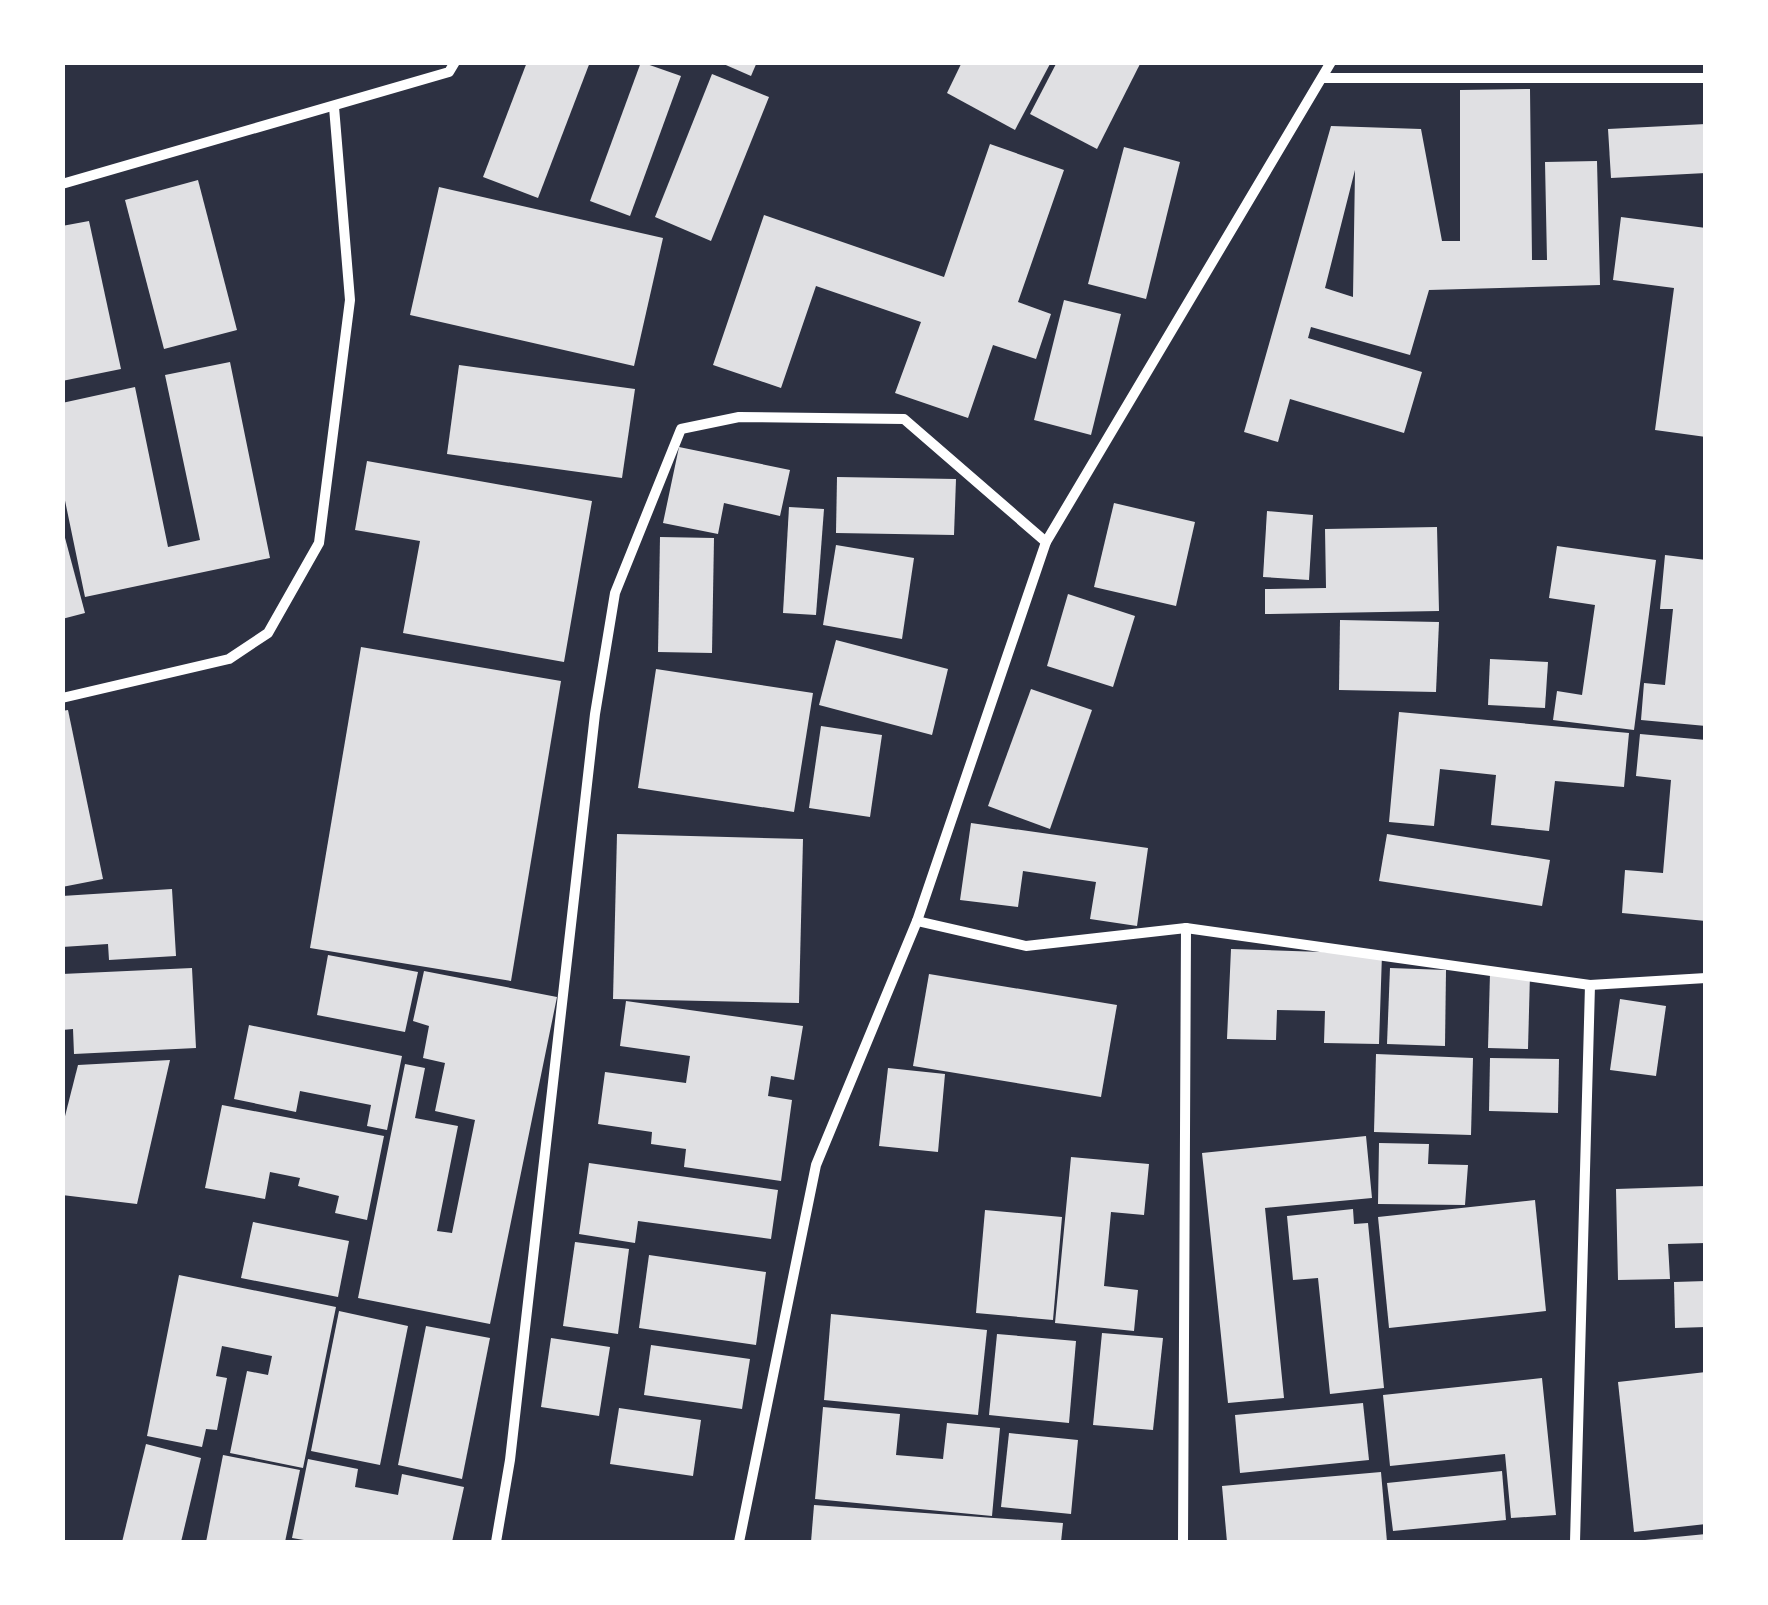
<svg xmlns="http://www.w3.org/2000/svg" width="1768" height="1605" font-family="'Varela Round',sans-serif">
	<style>
		.building { fill: #e0e0e3; fill-rule: evenodd }
		.lines { fill: none; stroke-linecap: round; stroke-linejoin: round }
		.minor { stroke: #fff; stroke-width: 10 }
	</style>
	<rect width="100%" height="100%" fill="#2d3142"/>
	<g class="building">
		<path d="M527,62H590L538,198L483,177Z"/>
		<path d="M641,62L681,76L630,216L590,201Z"/>
		<path d="M719,62H757L751,76Z"/>
		<path d="M962,62H1051L1015,130L947,93Z"/>
		<path d="M1057,62H1141L1097,149L1030,114Z"/>
		<path d="M712,74L769,97L711,241L655,217Z"/>
		<path d="M1530,89L1532,260H1547L1545,162L1597,161L1600,285L1429,290L1410,355L1311,327L1308,338L1422,372L1404,433L1290,399L1278,442L1244,432L1331,126L1421,129L1442,241H1460V90ZM1355,170L1353,297L1325,288Z"/>
		<path d="M1706,124V173L1611,178L1608,129Z"/>
		<path d="M990,144L1064,170L1018,302L1051,314L1036,359L993,345L968,418L895,393L921,322L816,286L781,388L713,365L764,215L944,277Z"/>
		<path d="M1124,147L1180,162L1146,299L1088,284Z"/>
		<path d="M198,180L237,330L164,349L125,200Z"/>
		<path d="M439,187L663,238L634,366L410,315Z"/>
		<path d="M1621,217L1706,228V437L1655,430L1674,288L1613,280Z"/>
		<path d="M89,221L121,369L62,381V226Z"/>
		<path d="M1064,300L1121,314L1091,435L1034,420Z"/>
		<path d="M230,362L270,558L85,597L62,486V403L135,387L168,547L200,540L165,375Z"/>
		<path d="M459,365L635,389L622,478L447,454Z"/>
		<path d="M679,447L790,470L780,516L724,503L718,534L663,523Z"/>
		<path d="M367,461L592,501L564,662L403,633L420,541L355,530Z"/>
		<path d="M837,477L956,479L954,535L836,533Z"/>
		<path d="M1114,503L1195,522L1176,606L1094,587Z"/>
		<path d="M789,507L824,509L816,615L783,613Z"/>
		<path d="M1267,511L1313,515L1309,580L1263,577Z"/>
		<path d="M1437,527L1439,611L1265,614V589L1326,588L1325,529Z"/>
		<path d="M64,534L85,613L62,619V535Z"/>
		<path d="M660,537L714,538L712,653L658,652Z"/>
		<path d="M836,545L914,558L902,639L823,625Z"/>
		<path d="M1557,546L1656,560L1634,730L1553,720L1557,691L1582,695L1595,605L1549,598Z"/>
		<path d="M1665,555L1706,560V726L1641,720L1644,683L1665,685L1673,609H1660Z"/>
		<path d="M1068,594L1135,616L1113,687L1047,666Z"/>
		<path d="M1340,620L1439,622L1436,692L1339,690Z"/>
		<path d="M836,640L948,669L932,735L819,705Z"/>
		<path d="M361,647L561,681L511,981L310,948Z"/>
		<path d="M1490,659L1548,662L1545,708L1488,705Z"/>
		<path d="M656,669L813,693L794,812L638,788Z"/>
		<path d="M1031,689L1092,710L1050,829L988,806Z"/>
		<path d="M68,710L103,879L62,887V711Z"/>
		<path d="M1399,712L1629,733L1624,787L1555,781L1549,831L1491,825L1496,775L1440,769L1434,826L1389,822Z"/>
		<path d="M821,726L882,735L870,817L809,808Z"/>
		<path d="M1640,734L1706,740V921L1622,913L1625,870L1663,873L1671,780L1636,776Z"/>
		<path d="M971,823L1148,848L1137,926L1090,919L1096,882L1023,871L1018,907L960,900Z"/>
		<path d="M617,834L803,839L799,1003L613,999Z"/>
		<path d="M1387,834L1550,860L1542,906L1379,881Z"/>
		<path d="M172,889L176,956L109,960L108,944L62,947V896Z"/>
		<path d="M1231,949L1382,954L1379,1044L1324,1043L1325,1011L1277,1010L1276,1040L1227,1039Z"/>
		<path d="M328,955L418,972L405,1032L317,1015Z"/>
		<path d="M192,968L196,1048L74,1054L73,1029L62,1030V974Z"/>
		<path d="M1390,968L1446,970L1445,1046L1387,1044Z"/>
		<path d="M424,971L557,997L490,1324L358,1298L405,1064L425,1068L415,1118L458,1126L437,1231L452,1233L475,1120L435,1111L445,1063L423,1058L429,1026L413,1021Z"/>
		<path d="M1490,973L1530,974L1528,1049L1488,1048Z"/>
		<path d="M929,974L1117,1005L1101,1097L913,1066Z"/>
		<path d="M1620,999L1666,1006L1656,1076L1610,1070Z"/>
		<path d="M626,1001L803,1026L794,1080L771,1076L768,1096L792,1100L781,1181L684,1167L686,1149L651,1144L652,1132L598,1124L605,1072L686,1083L690,1056L620,1046Z"/>
		<path d="M249,1025L402,1056L387,1130L367,1126L371,1105L300,1091L296,1112L234,1099Z"/>
		<path d="M1376,1054L1473,1058L1471,1135L1374,1132Z"/>
		<path d="M1490,1058L1559,1059L1558,1113L1489,1111Z"/>
		<path d="M170,1060L137,1204L62,1195V1128L78,1065Z"/>
		<path d="M888,1068L945,1074L938,1152L879,1146Z"/>
		<path d="M222,1105L384,1136L367,1220L335,1213L339,1196L298,1186L300,1178L270,1172L265,1199L205,1188Z"/>
		<path d="M1366,1136L1372,1198L1265,1208L1284,1398L1228,1403L1202,1153Z"/>
		<path d="M1379,1143L1429,1144L1428,1164L1468,1165L1465,1205L1378,1204Z"/>
		<path d="M1071,1157L1149,1164L1144,1215L1111,1212L1104,1286L1138,1290L1134,1331L1055,1323Z"/>
		<path d="M589,1163L778,1190L771,1239L638,1221L635,1243L579,1234Z"/>
		<path d="M1706,1186V1243L1668,1244L1670,1279L1618,1280L1616,1189Z"/>
		<path d="M1535,1200L1546,1311L1389,1328L1378,1217Z"/>
		<path d="M1353,1209L1354,1224L1368,1223L1384,1388L1330,1394L1318,1278L1293,1280L1287,1216Z"/>
		<path d="M985,1210L1062,1217L1053,1320L976,1313Z"/>
		<path d="M253,1222L349,1241L338,1297L241,1278Z"/>
		<path d="M575,1242L629,1249L618,1334L563,1326Z"/>
		<path d="M649,1255L766,1272L756,1345L639,1328Z"/>
		<path d="M179,1275L336,1307L303,1468L230,1453L247,1371L268,1375L272,1356L222,1346L216,1376L227,1378L217,1430L206,1429L202,1447L147,1436Z"/>
		<path d="M1706,1281V1327L1675,1328L1674,1282Z"/>
		<path d="M339,1311L408,1326L380,1465L311,1451Z"/>
		<path d="M831,1314L987,1330L978,1415L824,1400Z"/>
		<path d="M426,1326L490,1338L462,1479L398,1465Z"/>
		<path d="M1102,1333L1163,1338L1153,1430L1093,1425Z"/>
		<path d="M997,1334L1076,1341L1069,1423L989,1415Z"/>
		<path d="M551,1338L610,1347L599,1416L541,1407Z"/>
		<path d="M651,1345L750,1359L742,1409L644,1395Z"/>
		<path d="M1706,1372V1524L1634,1532L1618,1382Z"/>
		<path d="M1542,1378L1556,1515L1511,1518L1505,1454L1390,1466L1383,1395Z"/>
		<path d="M1363,1403L1369,1460L1240,1473L1235,1415Z"/>
		<path d="M823,1407L900,1414L896,1455L943,1459L947,1423L1000,1428L992,1516L815,1499Z"/>
		<path d="M619,1408L701,1420L693,1476L610,1464Z"/>
		<path d="M1009,1433L1078,1440L1071,1514L1001,1507Z"/>
		<path d="M146,1444L201,1458L181,1542H122Z"/>
		<path d="M223,1455L300,1470L285,1542H206Z"/>
		<path d="M308,1459L358,1469L355,1487L398,1495L402,1474L464,1487L452,1542H316L292,1538Z"/>
		<path d="M1502,1471L1506,1520L1393,1531L1387,1483Z"/>
		<path d="M1381,1472L1387,1542H1227L1222,1486Z"/>
		<path d="M814,1505L1063,1523L1061,1542H811Z"/>
		<path d="M1706,1534V1542H1645V1540Z"/>
	</g>
	<g class="lines">
		<g class="minor">
			<path d="M1324,78H1706"/>
			<path d="M62,184L449,72L455,62"/>
			<path d="M62,698L229,659L268,633L319,543L350,300L334,107"/>
			<path d="M917,921L1026,946L1186,928L1590,985L1706,978"/>
			<path d="M496,1542L510,1460L595,714L615,593L681,429L739,417L904,419L1046,542"/>
			<path d="M739,1542L816,1165L917,921L1046,542L1331,62"/>
			<path d="M1183,1542L1186,928"/>
			<path d="M1575,1542L1590,985"/>
		</g>
	</g>
	<rect width="1768" height="1605" fill="none" stroke="#ffffff" stroke-width="130"/>
</svg>
